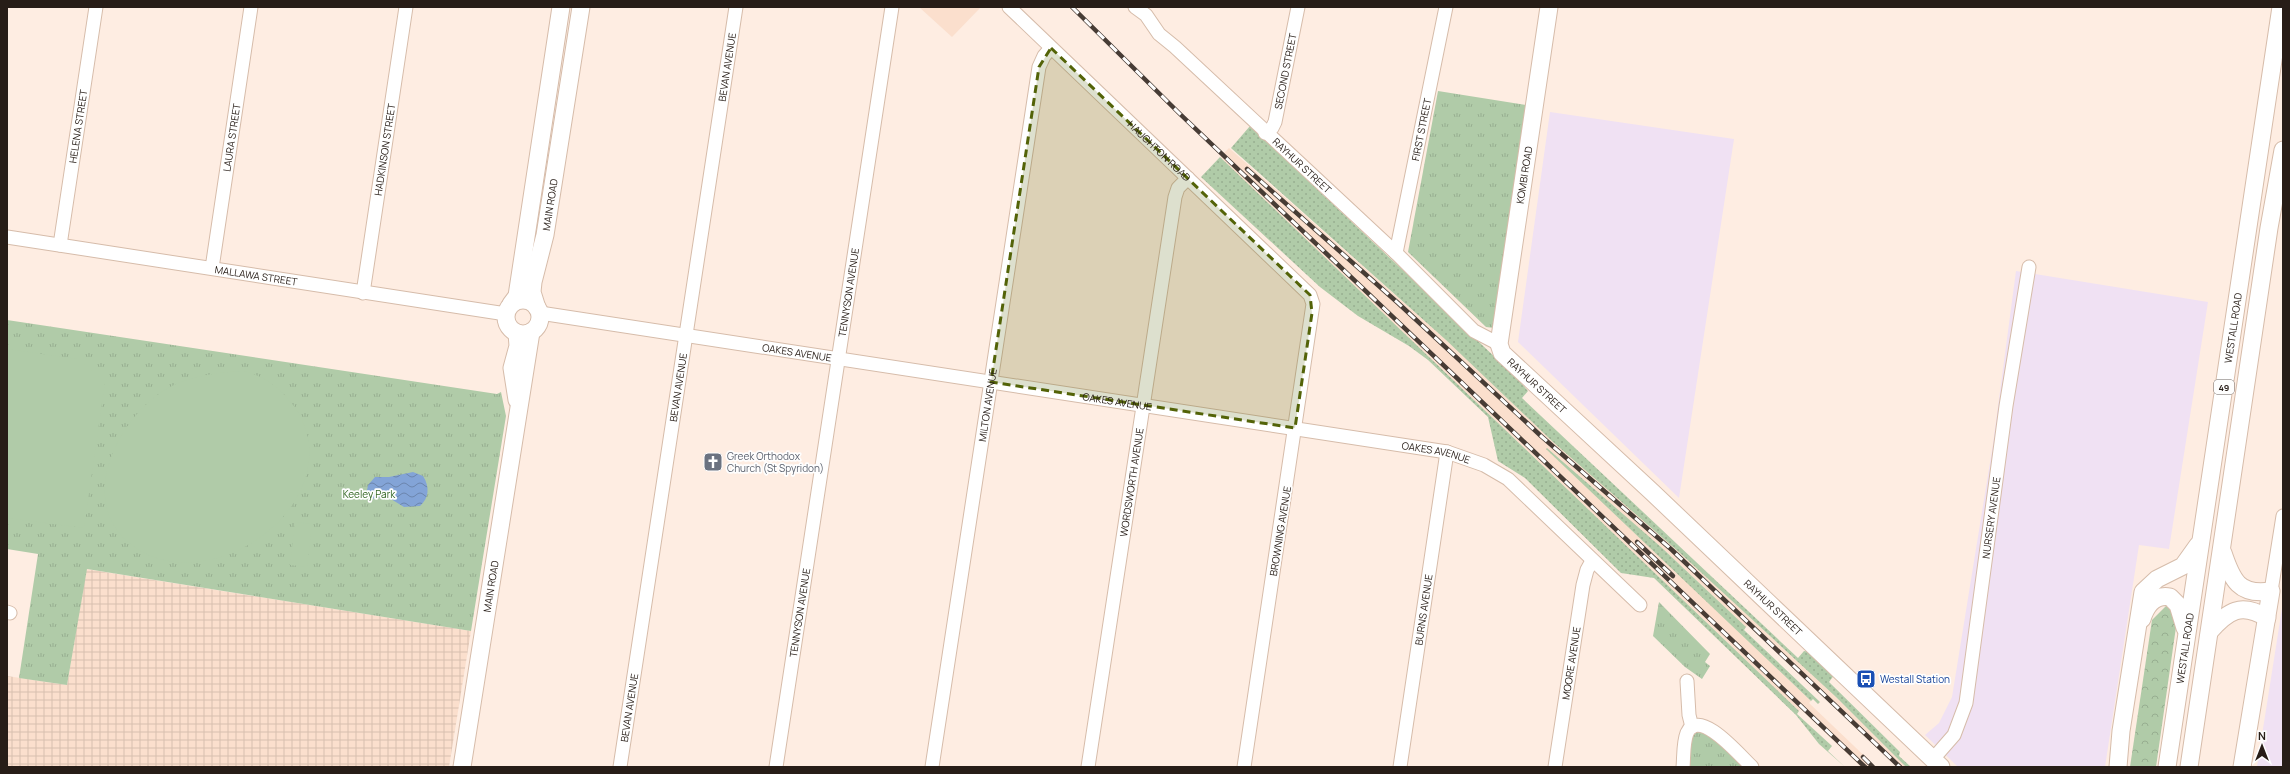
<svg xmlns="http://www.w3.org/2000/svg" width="2290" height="774" font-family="Manrope,sans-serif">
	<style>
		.commercial { fill: #f0e1f3 }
		.industrial { fill: url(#industrial-grid) }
		.built { fill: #fbdfcd }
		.grass { fill: url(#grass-dots) }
		.forest { fill: url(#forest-crowns) }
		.park { fill: url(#park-tufts) }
		.pitch { fill: #b0cba8 }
		.water { fill: url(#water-waves) }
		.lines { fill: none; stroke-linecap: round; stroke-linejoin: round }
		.minor-casing { stroke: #d6bcaa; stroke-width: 15 }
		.major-casing { stroke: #d6bcaa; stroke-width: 19 }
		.minor { stroke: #fff; stroke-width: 13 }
		.major { stroke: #fff; stroke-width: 17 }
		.rail-casing { stroke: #473c35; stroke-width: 4.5 }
		.rail { stroke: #fefefe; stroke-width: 3; stroke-dasharray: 9; stroke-linecap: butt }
		.marked { fill: #536308; fill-opacity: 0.2; stroke: #536308; stroke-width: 3; stroke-dasharray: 8 5; stroke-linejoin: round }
		.labels { text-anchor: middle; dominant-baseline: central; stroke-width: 3.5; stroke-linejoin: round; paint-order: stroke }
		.shield { fill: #fefefe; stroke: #68605c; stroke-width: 1 }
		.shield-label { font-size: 9px; font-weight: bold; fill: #271d17 }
		.street-label { font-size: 10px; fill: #271d17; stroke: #fefefe }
		.worship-label { font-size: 10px; fill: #5b616d; stroke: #fefefe; text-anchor: start }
		.park-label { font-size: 10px; fill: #306420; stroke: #fefefe }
		.transit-label { font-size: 10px; fill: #164399; stroke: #fefefe; text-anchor: start }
	</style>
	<defs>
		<pattern id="industrial-grid" width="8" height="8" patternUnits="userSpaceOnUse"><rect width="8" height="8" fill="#fbdfcd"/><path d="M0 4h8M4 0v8" fill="none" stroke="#d7bfaf"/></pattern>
		<pattern id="grass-dots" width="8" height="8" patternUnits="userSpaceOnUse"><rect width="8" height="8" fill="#b0cba8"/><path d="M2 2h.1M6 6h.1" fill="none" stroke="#97ae90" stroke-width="1.8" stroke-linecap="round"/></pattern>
		<pattern id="forest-crowns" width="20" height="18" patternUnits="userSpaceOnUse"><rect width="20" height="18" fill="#b0cba8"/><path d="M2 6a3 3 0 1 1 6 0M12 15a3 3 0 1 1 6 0" fill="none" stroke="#97ae90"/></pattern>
		<pattern id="park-tufts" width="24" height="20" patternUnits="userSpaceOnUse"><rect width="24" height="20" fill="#b0cba8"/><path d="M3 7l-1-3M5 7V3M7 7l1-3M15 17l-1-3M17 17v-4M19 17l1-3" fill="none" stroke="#97ae90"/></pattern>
		<pattern id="water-waves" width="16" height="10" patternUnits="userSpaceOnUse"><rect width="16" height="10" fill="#83a4d7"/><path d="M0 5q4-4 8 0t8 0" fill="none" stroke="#6b85ad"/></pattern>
	</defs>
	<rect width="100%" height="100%" fill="#feede2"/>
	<g class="commercial">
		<path d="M1550,112L1734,139L1679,498L1518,342Z"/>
		<path d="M2016,271L2208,302L2169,549L2139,545L2105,767H1958L1925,735L1939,723L1952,697L1993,444Z"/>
		<path d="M2283,602V767H2257Z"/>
	</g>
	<path class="industrial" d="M86,569L471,631L449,767H7V676L67,685Z"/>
	<g class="built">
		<path d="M919,7H981L952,37Z"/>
		<path d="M1229,148L1446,340L1553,442L1641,517L1836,697L1906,767H1897L1748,625L1746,627L1661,547L1547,448L1811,701L1809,703L1876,767H1861L1801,709L1799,711L1220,157Z"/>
	</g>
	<g class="grass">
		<path d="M1250,126L1515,376L1528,391L1522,398L1798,658L1804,651L1811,652L1835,674L1829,682L1900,752L1899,756L1911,767H1906L1836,697L1680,553L1553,442L1446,340L1231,148Z"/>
		<path d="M1220,157L1799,711L1797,714L1832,746L1828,751L1845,767L1819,744L1796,715L1654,578L1621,573L1525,478L1498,461L1488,417L1428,360L1409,346L1358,316L1320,287L1201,177Z"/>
		<path d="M1547,448L1661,547L1746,627L1744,630L1820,702L1818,704L1813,699L1811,701L1546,449Z"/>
	</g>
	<path class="forest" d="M2166,606L2173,608L2177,620L2156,767H2130L2152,620Z"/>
	<g class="park">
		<path d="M1438,91L1526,105L1494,328L1486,327L1408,252Z"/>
		<path d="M7,320L497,394L501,392L506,416L471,631L87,569L67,685L19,678L38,554L7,549Z"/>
		<path d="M1659,602L1710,654L1705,662L1710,666L1702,679L1685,667L1653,636Z"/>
		<path d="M1701,727L1748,767H1686L1688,741Z"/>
	</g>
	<g class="pitch">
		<path d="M7,349L78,359L105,382L84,528L7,518Z"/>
		<path d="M243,371C265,376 279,387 293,405C301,415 305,426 308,438C324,525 195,600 128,542C77,498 119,416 168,388C190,376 217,372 243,371Z"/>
		<path d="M295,522L312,524L307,567L290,565Z"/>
	</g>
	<path class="water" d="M413,472L423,476C430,487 429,498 420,506L404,507L386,496L371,499L366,496L368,485L375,477H389Z"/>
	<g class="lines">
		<defs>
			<g id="minor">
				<path id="s1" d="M1009,7L1310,295L1313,304L1244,767"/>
				<path id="s2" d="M1135,7L1146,15L1159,34L1175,47L1396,253L1474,331L1499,344"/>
				<path id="s3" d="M1265,133L1272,128L1275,122L1298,7"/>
				<path id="s4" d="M7,237L506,314"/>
				<path id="s5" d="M60,245L96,7"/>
				<path id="s6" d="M1396,253L1446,7"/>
				<path id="s7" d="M212,268L251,7"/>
				<path id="s8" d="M363,293L406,7"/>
				<path id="s9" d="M540,313L1447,452L1484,465L1508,479L1640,605"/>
				<path d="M2271,591L2283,516"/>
				<path d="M7,612L10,613"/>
				<path d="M1687,681L1689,715L1692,727"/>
				<path id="s10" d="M1933,759L1954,735L1966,703L2006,406L2029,267"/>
				<path id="s11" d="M620,767L736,7"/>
				<path id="s12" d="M776,767L892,7"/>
				<path id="s13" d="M932,767L1039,67L1044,56L1051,48"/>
				<path id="s14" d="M1088,767L1175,197L1178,188L1188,178"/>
				<path id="s15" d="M1400,767L1447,452"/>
				<path id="s16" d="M1555,767L1583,585L1587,570L1592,561"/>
				<path d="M1683,767C1684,757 1683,743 1687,733C1699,706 1741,757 1752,767"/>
			</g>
			<g id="major">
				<path id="s17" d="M1549,7L1499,344L1502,353L1652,492L1941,767"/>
				<circle cx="523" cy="317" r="17"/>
				<path d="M511,304L517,296L561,7"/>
				<path id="s18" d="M537,308L532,292L533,282L545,235L581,7"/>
				<path d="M517,333L518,346L512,368L517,400"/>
				<path d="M2223,553C2232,580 2239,596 2271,591L2242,767"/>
				<path d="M2142,619C2146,606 2155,594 2170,597L2178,605L2185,628"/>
				<path d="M2210,631C2228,611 2241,602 2267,618"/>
				<path id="s19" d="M462,767L531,332"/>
				<path d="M2118,767L2121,731L2143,592L2157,579L2183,566L2198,545"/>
				<path id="s20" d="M2167,767L2281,7"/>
				<path d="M2189,767L2269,228L2283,150"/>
			</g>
		</defs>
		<use href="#minor" class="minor-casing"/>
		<use href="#major" class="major-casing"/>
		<use href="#minor" class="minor"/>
		<use href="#major" class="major"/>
		<defs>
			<g id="rail">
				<path d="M1072,7L1180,114L1865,767"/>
				<path d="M1247,169L1398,303L1541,436L1672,550L1900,767"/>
				<path d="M1637,542L1673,576"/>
				<path d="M1863,757L1873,767"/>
			</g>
		</defs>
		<use href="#rail" class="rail-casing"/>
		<use href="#rail" class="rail"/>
	</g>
	<path class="marked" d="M1051,48L1310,295L1312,313L1295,428L991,382L1039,67Z"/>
	<defs>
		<symbol id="church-square" viewBox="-11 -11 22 22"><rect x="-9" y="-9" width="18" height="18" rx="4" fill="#6b7280" stroke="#fefefe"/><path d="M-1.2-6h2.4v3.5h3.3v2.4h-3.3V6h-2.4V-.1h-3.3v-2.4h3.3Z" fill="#fff"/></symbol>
		<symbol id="bus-square" viewBox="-11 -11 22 22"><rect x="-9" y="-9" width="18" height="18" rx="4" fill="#1a4fb4" stroke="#fefefe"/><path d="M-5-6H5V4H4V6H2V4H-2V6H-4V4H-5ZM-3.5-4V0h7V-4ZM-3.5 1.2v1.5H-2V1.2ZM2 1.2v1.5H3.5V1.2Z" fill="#fff"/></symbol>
	</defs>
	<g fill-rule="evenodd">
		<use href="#church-square" x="702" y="451" width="22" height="22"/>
		<use href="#bus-square" x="1855" y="668" width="22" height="22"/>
	</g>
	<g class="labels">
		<rect class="shield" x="2214" y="380" width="20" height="14" rx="3"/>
		<g class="shield-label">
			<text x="2224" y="387">49</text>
		</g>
		<g class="street-label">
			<text stroke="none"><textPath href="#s11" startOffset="708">BEVAN AVENUE</textPath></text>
			<text stroke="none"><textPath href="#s3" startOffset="67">SECOND STREET</textPath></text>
			<text stroke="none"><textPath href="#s5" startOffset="120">HELENA STREET</textPath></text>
			<text stroke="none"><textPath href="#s6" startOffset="126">FIRST STREET</textPath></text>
			<text stroke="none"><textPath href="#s7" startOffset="132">LAURA STREET</textPath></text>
			<text stroke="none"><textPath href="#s8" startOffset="145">HADKINSON STREET</textPath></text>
			<text stroke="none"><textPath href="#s1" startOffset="208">HAUGHTON ROAD</textPath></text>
			<text stroke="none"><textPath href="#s2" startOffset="231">RAYHUR STREET</textPath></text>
			<text transform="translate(1524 175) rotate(-81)">KOMBI ROAD</text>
			<text stroke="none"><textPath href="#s18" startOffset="106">MAIN ROAD</textPath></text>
			<text stroke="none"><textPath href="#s4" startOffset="252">MALLAWA STREET</textPath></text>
			<text stroke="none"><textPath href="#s12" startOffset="480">TENNYSON AVENUE</textPath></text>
			<text stroke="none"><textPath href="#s20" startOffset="444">WESTALL ROAD</textPath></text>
			<text stroke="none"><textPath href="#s9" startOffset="260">OAKES AVENUE</textPath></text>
			<text stroke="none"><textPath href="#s17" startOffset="398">RAYHUR STREET</textPath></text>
			<text stroke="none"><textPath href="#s11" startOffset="384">BEVAN AVENUE</textPath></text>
			<text stroke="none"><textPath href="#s9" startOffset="584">OAKES AVENUE</textPath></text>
			<text stroke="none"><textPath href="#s13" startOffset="366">MILTON AVENUE</textPath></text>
			<text stroke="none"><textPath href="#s9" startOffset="907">OAKES AVENUE</textPath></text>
			<text stroke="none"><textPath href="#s14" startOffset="288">WORDSWORTH AVENUE</textPath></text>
			<text stroke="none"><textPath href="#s10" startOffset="253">NURSERY AVENUE</textPath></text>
			<text transform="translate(1280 531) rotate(-81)">BROWNING AVENUE</text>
			<text stroke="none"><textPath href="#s19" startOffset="183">MAIN ROAD</textPath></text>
			<text stroke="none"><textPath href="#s17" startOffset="722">RAYHUR STREET</textPath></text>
			<text stroke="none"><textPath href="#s15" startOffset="159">BURNS AVENUE</textPath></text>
			<text stroke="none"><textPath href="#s12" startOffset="156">TENNYSON AVENUE</textPath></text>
			<text stroke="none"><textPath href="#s20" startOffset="120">WESTALL ROAD</textPath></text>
			<text stroke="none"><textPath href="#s16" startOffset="105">MOORE AVENUE</textPath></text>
			<text stroke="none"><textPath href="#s11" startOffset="60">BEVAN AVENUE</textPath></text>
		</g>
		<g class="worship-label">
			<text x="727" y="456">Greek Orthodox<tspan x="727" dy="12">Church (St Spyridon)</tspan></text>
		</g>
		<g class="park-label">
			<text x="369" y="494">Keeley Park</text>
		</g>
		<g class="transit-label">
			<text x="1880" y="679">Westall Station</text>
		</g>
	</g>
	<rect width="2290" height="774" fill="none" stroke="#271d17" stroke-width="16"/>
	<g transform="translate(2262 746)" stroke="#fefefe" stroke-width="3" paint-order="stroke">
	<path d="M0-3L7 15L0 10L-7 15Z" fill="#271d17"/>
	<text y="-6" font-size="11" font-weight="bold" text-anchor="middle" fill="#271d17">N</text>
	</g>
</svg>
